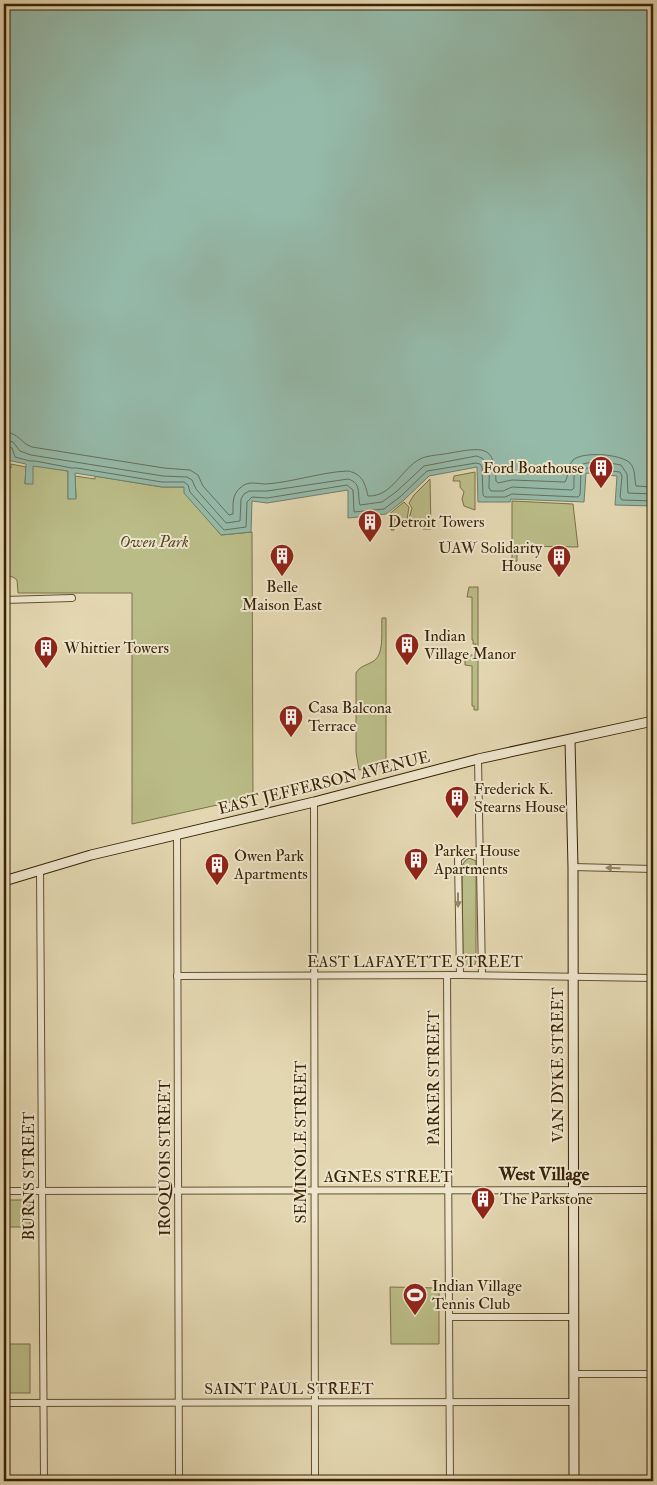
<svg xmlns="http://www.w3.org/2000/svg" width="657" height="1485" font-family="'IM FELL Double Pica',serif">
	<style>
		.green { fill: #babc87; stroke: #7a7046 }
		.water { fill: #95baaa; stroke: #707e68 }
		.lines { fill: none; stroke-linecap: round; stroke-linejoin: round }
		.shore { stroke: #676e58; stroke-width: 1 }
		.street-casing { stroke: #645030; stroke-width: 8 }
		.secondary-casing { stroke: #392305; stroke-width: 11 }
		.street { stroke: #ede5cc; stroke-width: 6 }
		.secondary { stroke: #ede5cc; stroke-width: 9 }
		.oneway { fill: #938468 }
		.labels { text-anchor: middle; dominant-baseline: central; stroke-width: 4; stroke-linejoin: round; paint-order: stroke }
		.poi-label { font-size: 16px; fill: #392305; stroke: #ede5cc; text-anchor: start }
		.park-label { font-size: 16px; font-style: italic; fill: #594926; stroke: #ede5cc }
		.street-label { font-size: 16px; fill: #392305; stroke: #ede5cc }
		.neighbourhood-label { font-size: 18px; font-weight: bold; fill: #392305; stroke: #ede5cc }
	</style>
	<rect width="100%" height="100%" fill="#e3d7b1"/>
	<filter id="stains"><feTurbulence type="fractalNoise" baseFrequency=".004" numOctaves="4"/><feColorMatrix values="0 0 0 0 .2 0 0 0 0 .09 0 0 0 0 .02 0 0 0 .5 -.17"/></filter>
	<radialGradient id="worn" r=".72"><stop offset=".6" stop-color="#630" stop-opacity="0"/><stop offset="1" stop-color="#630" stop-opacity=".3"/></radialGradient>
	<g class="green">
		<path d="M11,464L26,467L25,484L33,465L68,471V499L76,498L75,476L95,479V476L162,487H184L221,535L252,532L253,797L132,824V593H18L17,580L13,577L6,576L7,468H11Z"/>
		<path d="M475,472V510L464,506L462,499L464,492L460,487V481H453L454,476Z"/>
		<path d="M430,479L431,529H423V519H409L412,508L409,503L414,495Z"/>
		<path d="M512,501L573,504L578,547L517,546V561H512Z"/>
		<path d="M404,502L409,507L407,519L394,520V530H391L393,526L388,515Z"/>
		<path d="M469,587H478V647H476V644H473V640H472V597H467Z"/>
		<path d="M382,618H386V765L359,770L356,752V673C360,666 365,666 372,662C385,656 381,631 382,618Z"/>
		<path d="M465,655H478V710H474V706H472V666L465,665Z"/>
		<path d="M469,858L476,861V962L474,966L470,967L463,964L462,866L465,861Z"/>
		<rect x="4" y="1200" width="26" height="27"/>
		<path d="M390,1287L439,1288V1344H391Z"/>
		<rect x="4" y="1344" width="26" height="49"/>
	</g>
	<path class="water" d="M4,4H653V506L615,505L617,476L586,473L584,502L511,499L510,502H478L477,467L429,476L404,500L386,514L348,518V490L267,503L252,501L251,532L221,535L184,493V487H162L75,473L76,499H68V471L33,466V484H25L26,464L7,460L9,452L4,451Z"/>
	<g class="lines">
		<g class="shore">
			<path d="M4,432C20,433 20,443 32,447L164,468L190,470L198,475L203,486L229,515L233,514C233,504 232,495 240,488C248,480 257,484 266,484C294,482 321,472 348,471C363,474 365,484 368,496C392,497 401,469 420,459C428,455 441,455 450,453C481,448 495,443 496,481L498,483L512,480L565,482C569,475 567,467 573,460C583,451 621,454 630,463C636,470 634,478 636,486L653,487"/>
			<path d="M4,440L13,442L20,451L31,455L163,476L187,477L192,480L196,489L226,523L240,521L241,499L244,494L249,491H267L348,479C362,483 357,494 360,505L382,502L396,492L424,466L476,456C492,459 489,476 489,488L491,491H503L512,487L572,490L574,488C574,482 573,473 577,468C583,459 611,463 621,465L627,474L628,493L653,494"/>
			<path d="M4,446L12,448L15,457L30,461H35L72,468H77L162,482H184L188,485L190,492L224,530L246,527L247,502L252,497L267,498L347,485L353,490L354,512L384,509L401,496L427,471L476,463L480,464L482,467L483,495L485,497H505L512,494L578,497L580,495L581,473L587,468L620,472L622,476L620,497L622,500L653,501"/>
		</g>
		<defs>
			<g id="street">
				<path d="M4,600L72,598"/>
				<path d="M478,759L482,975"/>
				<path d="M314,802L315,1481"/>
				<path d="M177,834L179,1481"/>
				<path d="M573,867L653,869"/>
				<path d="M40,870L44,1481"/>
				<path d="M447,975L450,1481"/>
				<path d="M460,975L458,859L465,853L480,850"/>
				<path d="M177,976L460,975L653,978"/>
				<path d="M4,1191L653,1190"/>
				<path d="M450,1317H573"/>
				<path d="M573,1374H653"/>
				<path d="M4,1403L573,1402"/>
			</g>
			<g id="secondary">
				<path d="M570,740L573,867L574,1481"/>
				<path d="M4,881L91,855L314,802L478,759L653,721"/>
			</g>
		</defs>
		<use href="#street" class="street-casing"/>
		<use href="#secondary" class="secondary-casing"/>
		<use href="#street" class="street"/>
		<use href="#secondary" class="secondary"/>
	</g>
	<defs><path id="oneway-solid" d="M-6-.8H1V-3.2L6.5 0L1 3.2V.8H-6Z" transform="scale(1.25)"/></defs>
	<g class="oneway">
		<use href="#oneway-solid" transform="translate(613 868) rotate(-178)"/>
		<use href="#oneway-solid" transform="translate(458 900) rotate(90)"/>
	</g>
	<defs>
		<symbol id="building-pin" viewBox="-11 -11 22 30"><path d="M0 17L-7.5 6A9.5 9.5 0 1 1 7.5 6Z" fill="#8f2418" stroke="#ede5cc"/><path d="M-4-6H4V6H1V3H-1V6H-4ZM-2.5-4.3h1.7v1.8h-1.7ZM.8-4.3h1.7v1.8H.8ZM-2.5-1h1.7V.8h-1.7ZM.8-1h1.7V.8H.8Z" fill="#fff"/></symbol>
		<symbol id="stadium-pin" viewBox="-11 -11 22 30"><path d="M0 17L-7.5 6A9.5 9.5 0 1 1 7.5 6Z" fill="#8f2418" stroke="#ede5cc"/><path d="M0-5a6.5 5 0 1 0 0 10a6.5 5 0 1 0 0-10ZM-3.5-1.8h7v3.6h-7Z" fill="#fff"/></symbol>
	</defs>
	<g fill-rule="evenodd">
		<use href="#building-pin" x="587" y="454" width="28" height="38"/>
		<use href="#building-pin" x="356" y="508" width="28" height="38"/>
		<use href="#building-pin" x="268" y="542" width="28" height="38"/>
		<use href="#building-pin" x="545" y="543" width="28" height="38"/>
		<use href="#building-pin" x="393" y="631" width="28" height="38"/>
		<use href="#building-pin" x="32" y="634" width="28" height="38"/>
		<use href="#building-pin" x="277" y="703" width="28" height="38"/>
		<use href="#building-pin" x="443" y="784" width="28" height="38"/>
		<use href="#building-pin" x="402" y="846" width="28" height="38"/>
		<use href="#building-pin" x="203" y="851" width="28" height="38"/>
		<use href="#building-pin" x="469" y="1185" width="28" height="38"/>
		<use href="#stadium-pin" x="401" y="1281" width="28" height="38"/>
	</g>
	<g class="labels">
		<g class="poi-label">
			<text x="584" y="468" text-anchor="end">Ford Boathouse</text>
			<text x="388" y="522">Detroit Towers</text>
			<text x="542" y="548" text-anchor="end">UAW Solidarity<tspan x="542" dy="18">House</tspan></text>
			<text x="282" y="587" text-anchor="middle">Belle<tspan x="282" dy="18">Maison East</tspan></text>
			<text x="424" y="636">Indian<tspan x="424" dy="18">Village Manor</tspan></text>
			<text x="64" y="648">Whittier Towers</text>
			<text x="308" y="708">Casa Balcona<tspan x="308" dy="18">Terrace</tspan></text>
			<text x="474" y="789">Frederick K.<tspan x="474" dy="18">Stearns House</tspan></text>
			<text x="434" y="851">Parker House<tspan x="434" dy="18">Apartments</tspan></text>
			<text x="234" y="856">Owen Park<tspan x="234" dy="18">Apartments</tspan></text>
			<text x="500" y="1199">The Parkstone</text>
			<text x="432" y="1286">Indian Village<tspan x="432" dy="18">Tennis Club</tspan></text>
		</g>
		<g class="park-label">
			<text x="154" y="542">Owen Park</text>
		</g>
		<g class="street-label">
			<text transform="translate(324 783) rotate(-14)">EAST JEFFERSON AVENUE</text>
			<text x="415" y="962">EAST LAFAYETTE STREET</text>
			<text transform="translate(558 1065) rotate(-90)">VAN DYKE STREET</text>
			<text transform="translate(434 1078) rotate(-90)">PARKER STREET</text>
			<text transform="translate(301 1142) rotate(-90)">SEMINOLE STREET</text>
			<text transform="translate(165 1158) rotate(-90)">IROQUOIS STREET</text>
			<text transform="translate(29 1176) rotate(-90)">BURNS STREET</text>
			<text x="388" y="1177">AGNES STREET</text>
			<text x="289" y="1389">SAINT PAUL STREET</text>
		</g>
		<g class="neighbourhood-label">
			<text x="544" y="1174">West Village</text>
		</g>
	</g>
	<rect width="657" height="1485" fill="none" stroke="#e3d7b1" stroke-width="20"/>
	<rect x="5" y="5" width="647" height="1475" fill="none" stroke="#392305" stroke-width="2.5"/>
	<rect x="10" y="10" width="637" height="1465" fill="none" stroke="#392305"/>
	<rect width="100%" height="100%" filter="url(#stains)"/>
	<rect width="100%" height="100%" fill="url(#worn)"/>
</svg>
